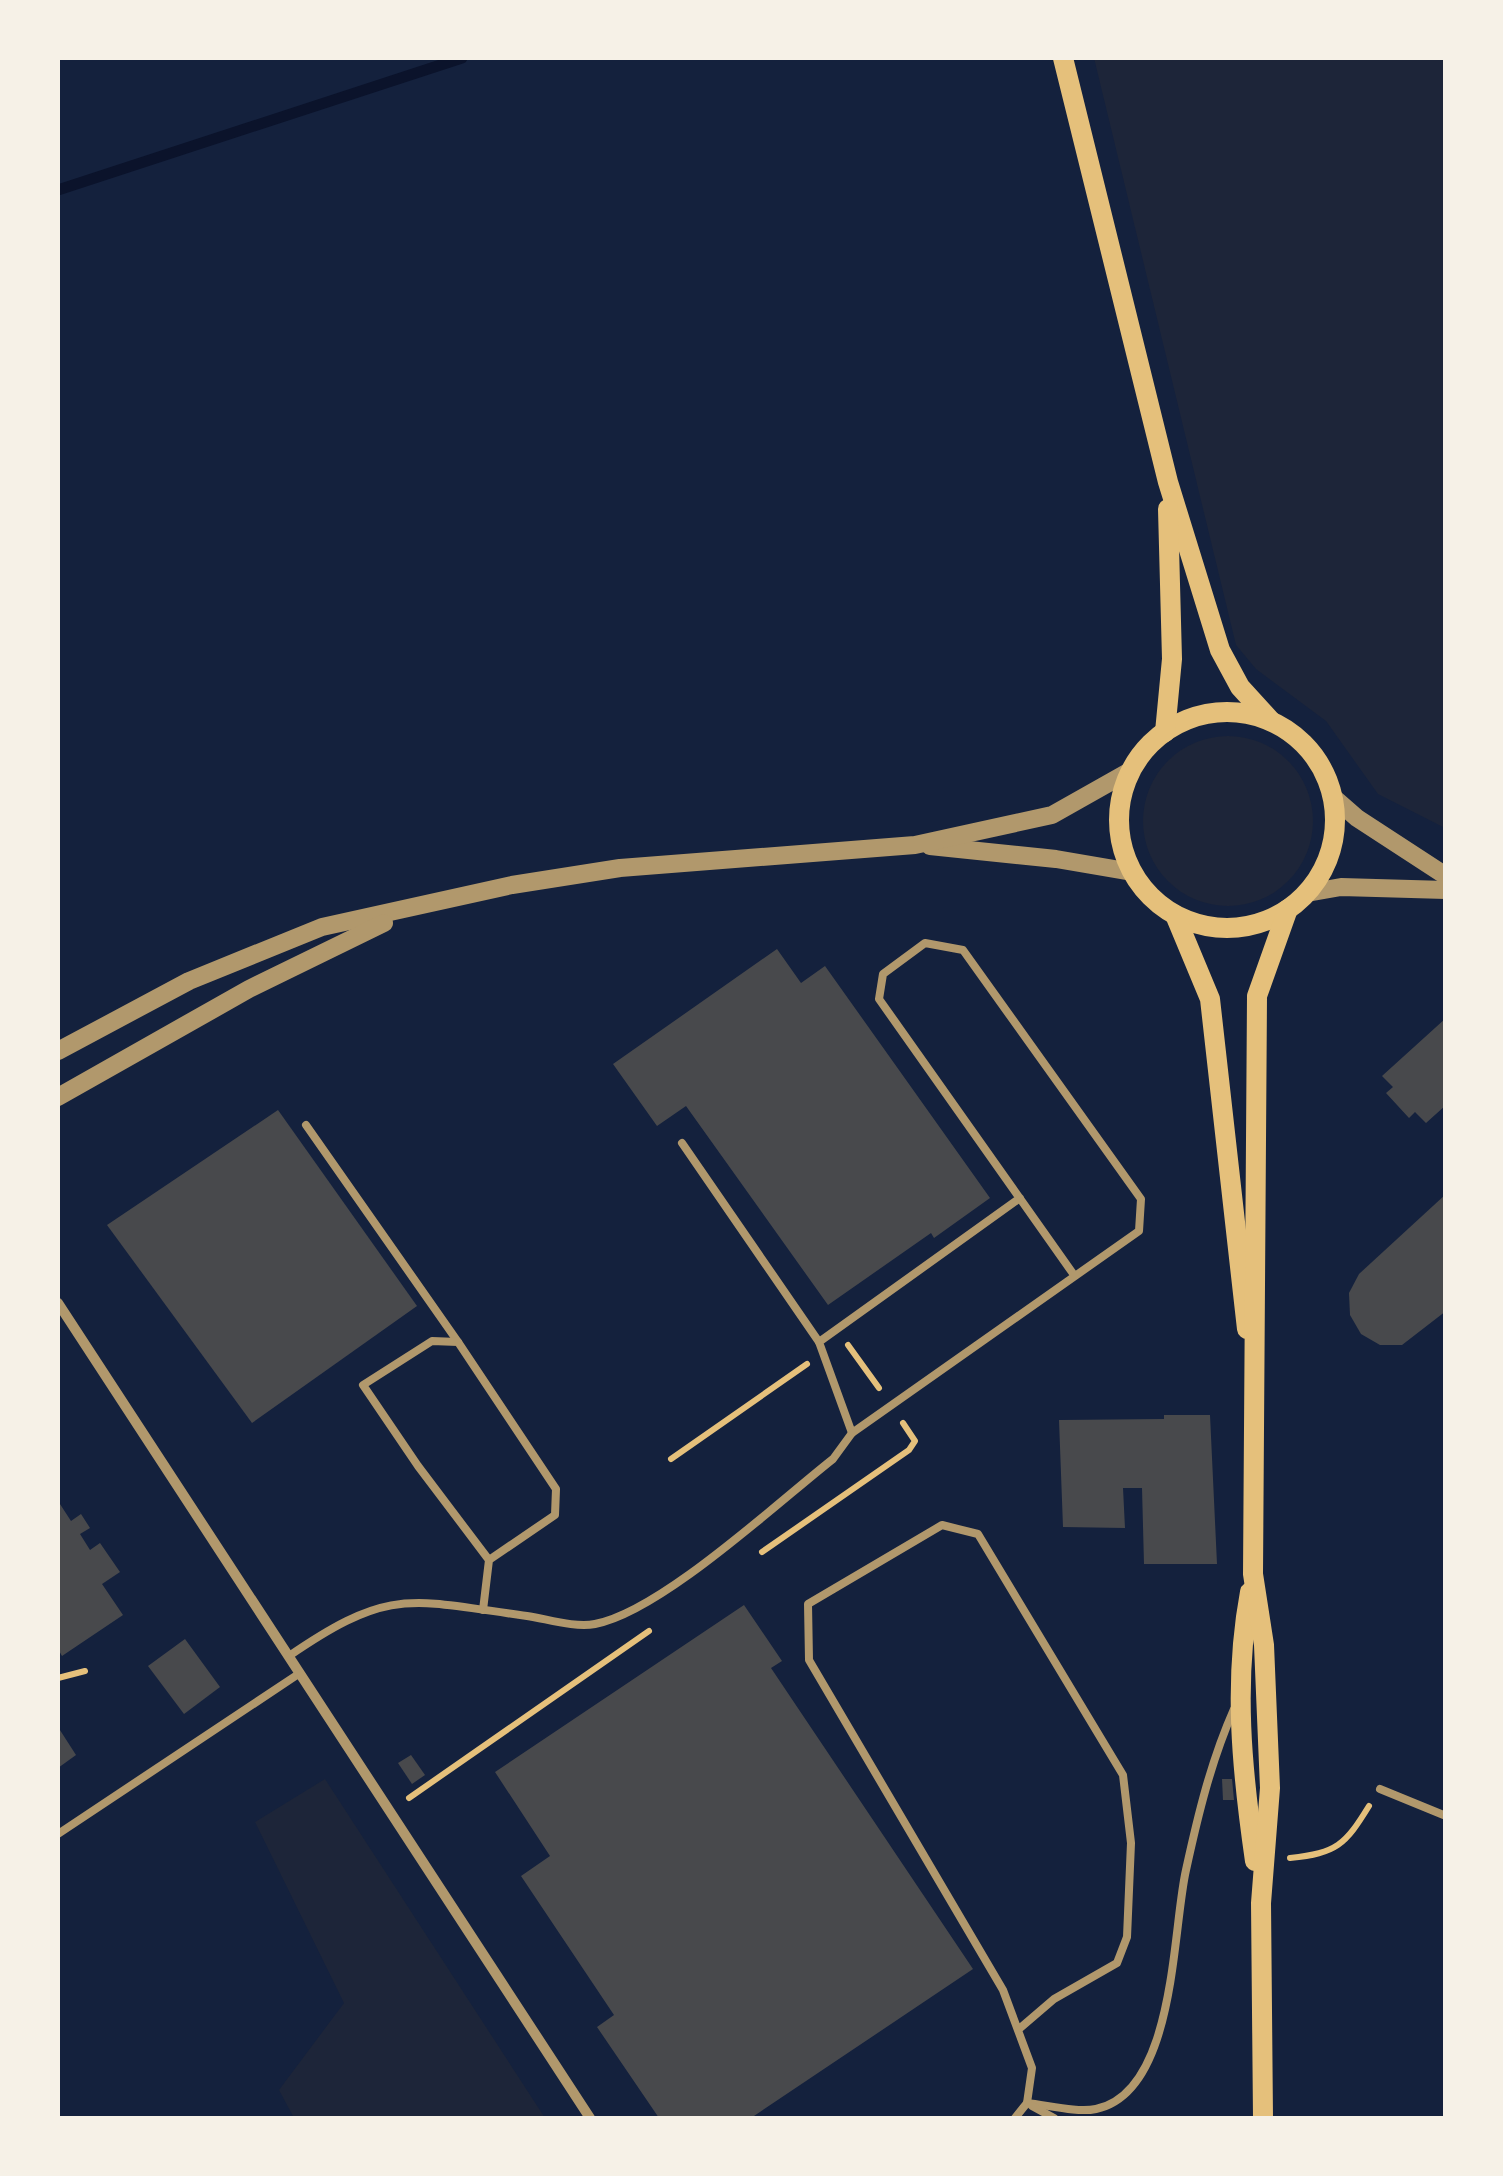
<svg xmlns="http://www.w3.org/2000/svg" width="1503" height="2176" font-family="'DM Sans',sans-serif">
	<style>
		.green { fill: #1d2539 }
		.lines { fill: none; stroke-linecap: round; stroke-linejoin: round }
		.stream { stroke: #0b132b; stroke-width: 11 }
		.building { fill: #48494c }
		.path { stroke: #e5c07b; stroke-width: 6 }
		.service { stroke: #b1986c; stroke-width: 8 }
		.minor { stroke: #b1986c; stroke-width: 10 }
		.tertiary { stroke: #b1986c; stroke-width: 18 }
		.secondary { stroke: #e5c07b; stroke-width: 20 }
	</style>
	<rect width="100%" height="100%" fill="#14213d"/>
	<g class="green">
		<path d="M1094,58H1445V828L1378,794L1326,721L1256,669L1236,645Z"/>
		<circle cx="1228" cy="821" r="85"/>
		<path d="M325,1779L545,2118H294L279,2090L344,2003L255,1822Z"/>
	</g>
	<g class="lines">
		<path class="stream" d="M58,190L462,58"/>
	</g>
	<g class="building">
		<path d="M777,949L801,983L825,966L990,1198L934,1238L931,1233L828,1305L686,1106L657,1126L613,1064Z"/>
		<path d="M1446,1018V1105L1426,1123L1415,1112L1409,1118L1386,1093L1393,1087L1382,1076Z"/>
		<path d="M278,1110L417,1306L252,1423L107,1225Z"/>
		<path d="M1446,1194V1311L1402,1345H1380L1361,1334L1350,1315L1349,1293L1359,1274Z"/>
		<path d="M1164,1415H1210L1217,1564H1144L1142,1488H1123L1125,1528L1063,1527L1059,1420L1164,1419Z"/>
		<path d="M58,1501L71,1521L81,1514L90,1528L80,1534L90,1550L100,1543L120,1572L102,1584L123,1615L62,1656L58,1649Z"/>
		<path d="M744,1605L782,1661L771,1668L973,1969L751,2118H659L597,2027L614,2015L521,1876L550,1856L495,1772Z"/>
		<path d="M185,1639L220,1687L184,1714L148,1666Z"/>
		<path d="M58,1727L76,1755L58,1768Z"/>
		<path d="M411,1755L425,1775L412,1784L398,1763Z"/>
		<path d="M1222,1779H1232L1234,1800H1223Z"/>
	</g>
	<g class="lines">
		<g class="path">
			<path d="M848,1345L879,1388"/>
			<path d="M671,1459L807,1364"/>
			<path d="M762,1552L909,1450L915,1441L903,1423"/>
			<path d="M58,1678L85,1671"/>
			<path d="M409,1798L649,1631"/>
			<path d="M1290,1858C1337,1853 1345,1845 1369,1806"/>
		</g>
		<g class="service">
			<path d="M306,1125L458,1342"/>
			<path d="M682,1143L819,1342"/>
			<path d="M1020,1198L819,1342L852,1433L1139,1231L1141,1199L963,950L925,943L883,974L879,999L1074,1275"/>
			<path d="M483,1610L489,1560L418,1466L363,1385L432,1341L458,1342L556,1489L555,1515L489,1560"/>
			<path d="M289,1656C391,1586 410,1600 527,1616C547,1619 575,1628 595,1624C660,1612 777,1503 833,1459L852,1433"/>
			<path d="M1380,1789L1446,1816"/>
			<path d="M58,1834L300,1673"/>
			<path d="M1027,2103C1047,2105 1077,2113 1096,2109C1176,2092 1172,1931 1186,1870C1198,1815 1211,1761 1234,1709"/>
			<path d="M1032,2106L1054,2118"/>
			<path d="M1015,2118L1027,2103L1032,2068L1003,1990L809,1660L808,1604L942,1525L978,1534L1123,1775L1131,1843L1127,1937L1117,1963L1054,1999L1019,2029"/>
		</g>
		<path class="minor" d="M58,1303L590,2118"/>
		<g class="tertiary">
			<path d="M1333,797L1357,818L1446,876"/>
			<path d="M930,846L1056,859L1132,872"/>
			<path d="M1307,893L1341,887L1446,890"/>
			<path d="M58,1051L189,981L322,927L512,885L620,868L915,845L1052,815L1130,771"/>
			<path d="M58,1097L249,989L384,923"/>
		</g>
		<g class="secondary">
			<path d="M1063,58L1168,482L1220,650L1240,687L1271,721"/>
			<circle cx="1227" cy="820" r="108"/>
			<path d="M1165,732L1172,659L1168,509"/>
			<path d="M1175,915L1210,999L1247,1329"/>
			<path d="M1250,1592C1233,1683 1242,1771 1255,1861"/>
			<path d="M1263,2118L1261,1903L1270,1788L1264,1645L1253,1574L1257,996L1288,909"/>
		</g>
	</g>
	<rect width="1503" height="2176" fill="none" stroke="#f6f1e7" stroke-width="120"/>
</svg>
